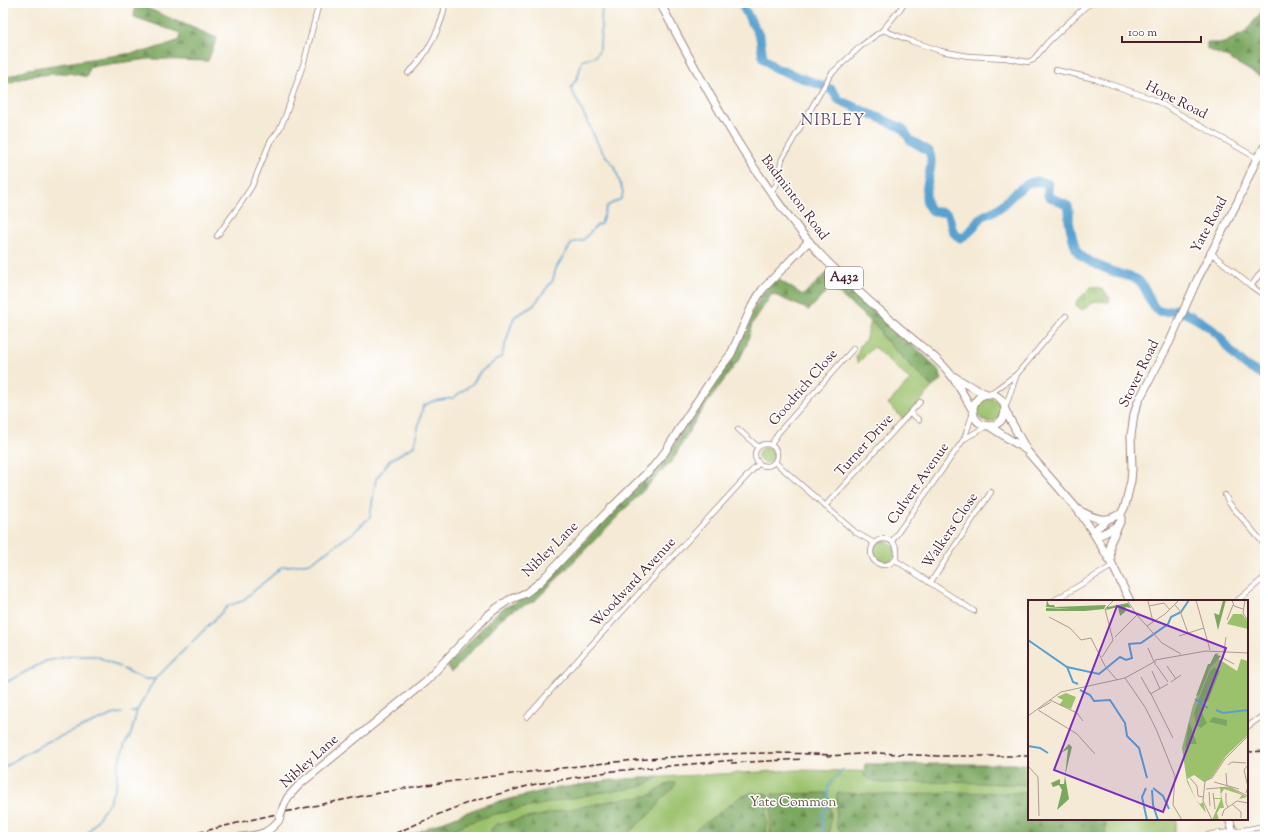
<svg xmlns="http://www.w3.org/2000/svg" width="1268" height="840" font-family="'Sorts Mill Goudy',serif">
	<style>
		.green { fill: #9bc16c; stroke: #72704c }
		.forest { fill: url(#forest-firs); stroke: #636346 }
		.wetland { fill: url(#wetland-marsh); stroke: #72704c }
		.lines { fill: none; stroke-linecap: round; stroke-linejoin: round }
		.stream { stroke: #58a1cf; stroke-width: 1.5 }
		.river { stroke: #58a1cf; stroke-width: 9 }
		.street-casing { stroke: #a08480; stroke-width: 6 }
		.secondary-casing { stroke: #a08480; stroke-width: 9 }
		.primary-casing { stroke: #a08480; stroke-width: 9 }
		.street { stroke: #fff; stroke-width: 4.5 }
		.secondary { stroke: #fff; stroke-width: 7 }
		.primary { stroke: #fff; stroke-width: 7 }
		.rail { stroke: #4a1f2b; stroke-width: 1.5; stroke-dasharray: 6 3; stroke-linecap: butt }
		.secondary-bridge-casing { stroke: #a08480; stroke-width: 9; stroke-linecap: butt }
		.secondary-bridge { stroke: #fff; stroke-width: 7 }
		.labels { text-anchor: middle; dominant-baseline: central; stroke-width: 3; stroke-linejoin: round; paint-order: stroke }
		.shield { fill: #fff; stroke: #80626b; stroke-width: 1 }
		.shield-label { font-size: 13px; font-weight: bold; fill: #4a1f2b }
		.street-label { font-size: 14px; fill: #4a1f2b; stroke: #fff }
		.park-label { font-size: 14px; fill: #665842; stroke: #fff }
		.quarter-label { font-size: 16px; letter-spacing: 1px; fill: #6c4c64; stroke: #fff }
		.inset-river { fill: none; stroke: #58a1cf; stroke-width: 2 }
		.inset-road { fill: none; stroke: #b19991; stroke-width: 1 }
		.view { fill: #7b2cbf; fill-opacity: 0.15; stroke: #7b2cbf; stroke-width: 2 }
		.inset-edge { fill: none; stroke: #4a1f2b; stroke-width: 2 }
	</style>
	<defs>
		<pattern id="forest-firs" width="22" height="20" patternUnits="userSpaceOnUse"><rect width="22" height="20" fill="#7ca760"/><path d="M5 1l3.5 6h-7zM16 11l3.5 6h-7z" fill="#68874f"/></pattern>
		<pattern id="wetland-marsh" width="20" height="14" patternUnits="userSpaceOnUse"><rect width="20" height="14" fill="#9bc16c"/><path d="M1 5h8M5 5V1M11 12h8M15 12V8" fill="none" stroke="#87a55e"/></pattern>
	</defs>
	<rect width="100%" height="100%" fill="#fff"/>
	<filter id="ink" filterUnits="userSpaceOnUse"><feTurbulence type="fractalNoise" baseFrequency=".025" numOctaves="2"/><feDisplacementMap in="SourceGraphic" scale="8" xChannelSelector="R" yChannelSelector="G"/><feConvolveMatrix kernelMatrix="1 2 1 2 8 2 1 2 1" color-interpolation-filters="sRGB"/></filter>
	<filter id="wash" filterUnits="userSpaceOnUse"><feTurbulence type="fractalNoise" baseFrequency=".012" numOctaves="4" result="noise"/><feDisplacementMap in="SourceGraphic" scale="16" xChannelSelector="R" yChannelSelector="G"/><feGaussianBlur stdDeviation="0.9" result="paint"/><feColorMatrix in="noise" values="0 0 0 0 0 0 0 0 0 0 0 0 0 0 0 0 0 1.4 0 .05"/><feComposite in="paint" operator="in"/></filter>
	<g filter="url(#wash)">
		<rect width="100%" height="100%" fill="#f5ead5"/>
		<g class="green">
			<path d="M871,322L882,332L880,335L932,387L920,402L904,420L888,404L910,380L874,347L858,363L856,358L860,346L865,340Z"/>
			<circle cx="989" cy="410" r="12"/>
			<circle cx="766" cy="455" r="8"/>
			<circle cx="884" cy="552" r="11"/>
			<path d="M799,770L1029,775V819H1177L1173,837H409L427,828L483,806L547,790L613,780L659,777Z"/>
		</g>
		<g class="forest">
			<path d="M135,3L217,38L208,61L149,59L89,67L87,77L69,73L29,76L3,85V78L28,69L97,58L147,51L180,40V33L134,17Z"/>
			<path d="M1263,3H1265V57H1263L1261,77L1228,58L1207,49V43H1224L1244,33L1264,9Z"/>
			<path d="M828,272L922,353L939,371L942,380L932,387L880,334L882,331L831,287L809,310L772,294L752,324L747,344L740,358L698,416L672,461L535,601L515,609L503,617L452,672L448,668V665L489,620L500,610L528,596L543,586L611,513L656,468L669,453L693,412L736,353L752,312L767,286L776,278L803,295Z"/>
			<path d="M865,764H1029V785L954,782L882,783L868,779L864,776Z"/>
			<path d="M659,777L641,787L597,793L491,815L463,825L437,837H409L427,828L483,806L547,790L613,780Z"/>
			<path d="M669,783H676L672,790L663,797L655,809L624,837H493L491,829L497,824L620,799L642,797L650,795Z"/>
			<path d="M951,792L1029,793V819H1106L1105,837H844L836,825L837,793L904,795Z"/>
			<path d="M752,793L768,794L766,837H686L740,797Z"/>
			<path d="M826,793L830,802L831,815L829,837H770L772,794Z"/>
		</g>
		<path class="wetland" d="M1091,287C1100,286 1106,291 1110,299L1109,302L1096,301L1082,310L1078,308L1076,304L1077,301Z"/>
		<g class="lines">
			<g class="stream">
				<path d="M192,642L228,606L242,601L282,567L310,563L353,533L370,517L376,479L390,460L414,446L423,406L433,401L453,398L473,383L480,372L501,357L514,317L533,306L553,280L556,268L572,243L583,240L596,226L601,224L607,206L621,199L623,192L615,167L601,150L571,88L578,76L582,61L596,56L600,48L602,3"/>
				<path d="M123,669L144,679H155L188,646"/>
				<path d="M3,684L46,661L72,656H96L120,667"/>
				<path d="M132,712L137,711L155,679"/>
				<path d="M3,768L23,755L49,741L112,715L122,713"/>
				<path d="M85,837L109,803L117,782V769L125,744L131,734L137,711"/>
				<path d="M820,837L823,827L822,814L828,806V787L833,780L840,774L843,769"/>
			</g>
			<path class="river" d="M741,3L760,37L763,58L775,68L831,89L839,100L900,127L904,130L910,140L929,151C937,168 918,194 930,209C934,214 943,210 947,214C953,220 948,231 960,238C972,233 972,227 980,219C985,213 993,213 999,208C1011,198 1029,173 1048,184V196L1068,206C1070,212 1069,215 1069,221C1070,227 1074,246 1077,251C1081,260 1111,271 1120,274C1126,276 1133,277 1138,280C1153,292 1147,321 1176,309C1190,315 1205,322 1216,333C1220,336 1223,341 1226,345C1236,359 1248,370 1265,375"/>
		</g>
	</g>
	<g filter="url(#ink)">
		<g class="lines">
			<defs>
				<g id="street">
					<path d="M883,30L911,41L941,51L968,56L1006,58L1028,62L1033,60L1048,42L1085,7L1092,3"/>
					<path d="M1056,70L1095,79L1153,99L1257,158"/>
					<path d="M408,73C424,61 444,23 445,3"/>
					<path d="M770,191L776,186L782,159L831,74L861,46L883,30L905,3"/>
					<path d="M217,236L241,203L252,186L270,142L279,130L285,117L304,62L319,3"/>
					<path d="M1210,252L1251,286L1265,296"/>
					<path d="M1251,286L1265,267"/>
					<path d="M990,394L1017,374L1066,316"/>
					<path d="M1005,408L1017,374"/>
					<path d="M910,413L919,420"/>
					<path d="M738,429L758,447"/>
					<path d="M964,439L987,426"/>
					<circle cx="766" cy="455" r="11"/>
					<path d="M771,445L778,433L854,348"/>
					<path d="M775,462L855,532L874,543"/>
					<path d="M1225,495L1229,503L1265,545"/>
					<path d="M825,506L920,402"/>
					<circle cx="884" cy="552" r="13"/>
					<path d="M892,541L964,439L973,413"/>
					<path d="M895,560L974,611"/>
					<path d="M930,583L991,492"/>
					<path d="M1053,601L1112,566"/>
					<path d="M1237,601L1265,577"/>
					<path d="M527,717L584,653L759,463"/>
					<path d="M1247,727L1265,714"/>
					<path d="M1204,837L1211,834L1233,832L1265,826"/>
				</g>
				<g id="secondary">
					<path d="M1078,510C1087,514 1098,521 1108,519C1113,518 1117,515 1121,514"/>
					<path d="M1108,519L1096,529L1095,535C1103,536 1111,529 1118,525"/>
					<path d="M1111,563L1110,549V543L1121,520V514L1125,506L1131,481L1132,469L1131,436L1134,414L1138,402L1170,341L1197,280L1238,201L1257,158L1265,146"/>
					<path d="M284,805L288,797L300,784L426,681L487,616L497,608L509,600L526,593L540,582L608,511L653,467L665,452L686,418L714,376L731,354L752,306L762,290L809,241"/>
					<path d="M241,837C259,835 267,835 279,820"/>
				</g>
				<g id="primary">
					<path d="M660,3C706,89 753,179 818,252C846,282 878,309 909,336C923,348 940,360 951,375C959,386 966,399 973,411"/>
					<path d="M953,376L968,385L986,394"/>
					<circle cx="989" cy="410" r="16"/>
					<path d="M1005,410L1027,451L1078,510L1091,529L1112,564L1130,601"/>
					<path d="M989,426L1026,450"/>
					<path d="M1229,819L1235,837"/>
				</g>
			</defs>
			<use href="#street" class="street-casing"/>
			<use href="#secondary" class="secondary-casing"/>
			<use href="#primary" class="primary-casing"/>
			<use href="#street" class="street"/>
			<use href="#secondary" class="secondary"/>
			<use href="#primary" class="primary"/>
			<g class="rail">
				<path d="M1247,752L1265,751"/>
				<path d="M826,756L878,753L938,756H1029"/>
				<path d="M731,763L803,759"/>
				<path d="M181,837C255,818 331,801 407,788C456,780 505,775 554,769C645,758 739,749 831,755"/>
				<path d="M387,837L444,812L470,802L531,785L613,771L736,760"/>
			</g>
			<defs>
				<path id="secondary-bridge" d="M279,820L284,805"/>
			</defs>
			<use href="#secondary-bridge" class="secondary-bridge-casing"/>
			<use href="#secondary-bridge" class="secondary-bridge"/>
		</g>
	</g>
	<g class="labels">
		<rect class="shield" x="825" y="267" width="38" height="22" rx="3"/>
		<g class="shield-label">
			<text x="844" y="278">A432</text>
		</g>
		<g class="street-label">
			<text transform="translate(1176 101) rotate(27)">Hope Road</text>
			<text transform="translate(794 198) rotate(53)">Badminton Road</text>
			<text transform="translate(1210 225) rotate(-62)">Yate Road</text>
			<text transform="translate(1140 374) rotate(-64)">Stover Road</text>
			<text transform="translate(804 388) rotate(-49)">Goodrich Close</text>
			<text transform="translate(865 446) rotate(-48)">Turner Drive</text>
			<text transform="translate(919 484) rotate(-55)">Culvert Avenue</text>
			<text transform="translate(951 531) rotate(-56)">Walkers Close</text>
			<text transform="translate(551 550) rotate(-45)">Nibley Lane</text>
			<text transform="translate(634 583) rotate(-47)">Woodward Avenue</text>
			<text transform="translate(310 762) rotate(-42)">Nibley Lane</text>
		</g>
		<g class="park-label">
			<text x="793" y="803">Yate Common</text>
		</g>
		<g class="quarter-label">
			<text x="833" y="121">NIBLEY</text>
		</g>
	</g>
	<g transform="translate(1028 600)">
		<rect width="220" height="220" fill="#f5ead5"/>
		<path d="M205,14H214L220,22V29L199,24ZM186,56L209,71L213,59L220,61V135L198,156L184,177L176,182L166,175L159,179L168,200L172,204L175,202L178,213L168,200L159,182L154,148L165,105ZM192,187L203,188L219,197L211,199L214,195L196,189L193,194L196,208H192L189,213L191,220H184L193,199H186L185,198H193Z" fill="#9bc16c"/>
		<path d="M19,0L21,5H26L27,7L78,5L76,9L57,11H18V8L44,9L18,7ZM195,0H198L190,30L186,13L191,15ZM100,3L103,8L98,7L96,9L98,11L92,16L90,7L78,10L79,7ZM191,53L189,55L193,56L182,68L171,95L168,96L180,64H182L187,54ZM186,67L192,71L180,101L174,103L170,101L182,71ZM170,103L177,106L174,113L179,123L173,128L169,126L166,114L167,110L171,112L167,110ZM185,117L199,120V126L181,122ZM161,122L169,144H162L160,148L157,147ZM41,144L44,147L37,176L41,199L29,210L34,190L31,185L25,187L23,183L32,179V184H36L40,149L33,153Z" fill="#7ca760"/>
		<path d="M38,93L48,97L43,109L31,105L35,100L29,97Z" fill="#9bc16c"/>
		<path class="inset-river" d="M0,40L39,67L71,74L92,57L98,60L104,58L101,44L113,43L140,24L143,17L153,12L161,0M39,67L45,82L50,84M52,90L62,95L66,101L82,100L97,123L99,136L111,148L119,178M167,99L180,108M188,110L195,113L220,110M0,146L12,148L20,153M118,188L114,197L119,220M125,188L135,196L141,209M124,190L125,205L130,220"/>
		<path class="inset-road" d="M99,0L109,15L134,43L153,54M168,0L182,50M204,0L206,6L215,9M217,0L215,13L220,21M120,1L125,22M147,5L152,11L160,33M121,6L136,3L142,10M21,17L42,28L53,40L63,38L77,66L89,80M199,20L205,5M119,26L137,14L151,0M151,36L176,28M87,37L109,15M198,37L195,58L206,64M120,48L126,62M74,57L85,40L77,9L86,0M127,65V60L178,51L220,53M128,65L140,82M139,66L148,79M124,71L132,89M113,77L122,93M97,78L117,107L128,129L147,176L145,205L154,220M143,82L153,75M124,93L140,84M124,95L122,92L145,138M22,100L49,113L55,121M11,109L23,102M10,110L49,134L67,154M0,116L33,92L97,78L126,62M200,165L204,162L218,163M0,166L10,177L11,216M198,173L199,186M162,178L169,186L170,196L175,197M186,182L211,189M178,189L201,187L220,196M181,192L182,206M185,193L187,209M198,193V203L200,207M218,193L220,187L216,170L220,165M204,204L213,212V218M194,216L196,210L209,201L220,203M184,220L175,201L177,181L184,178L197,159L220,136"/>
		<path class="view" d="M89,6L198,48L135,212L26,170Z"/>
		<rect width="220" height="220" class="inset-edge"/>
	</g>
	<rect width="1268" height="840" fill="none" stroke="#fff" stroke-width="16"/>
	<path d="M1122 36v6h79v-6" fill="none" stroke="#4a1f2b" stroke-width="2"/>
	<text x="1128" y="36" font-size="12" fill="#4a1f2b" stroke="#ffffff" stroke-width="3" paint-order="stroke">100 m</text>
</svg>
